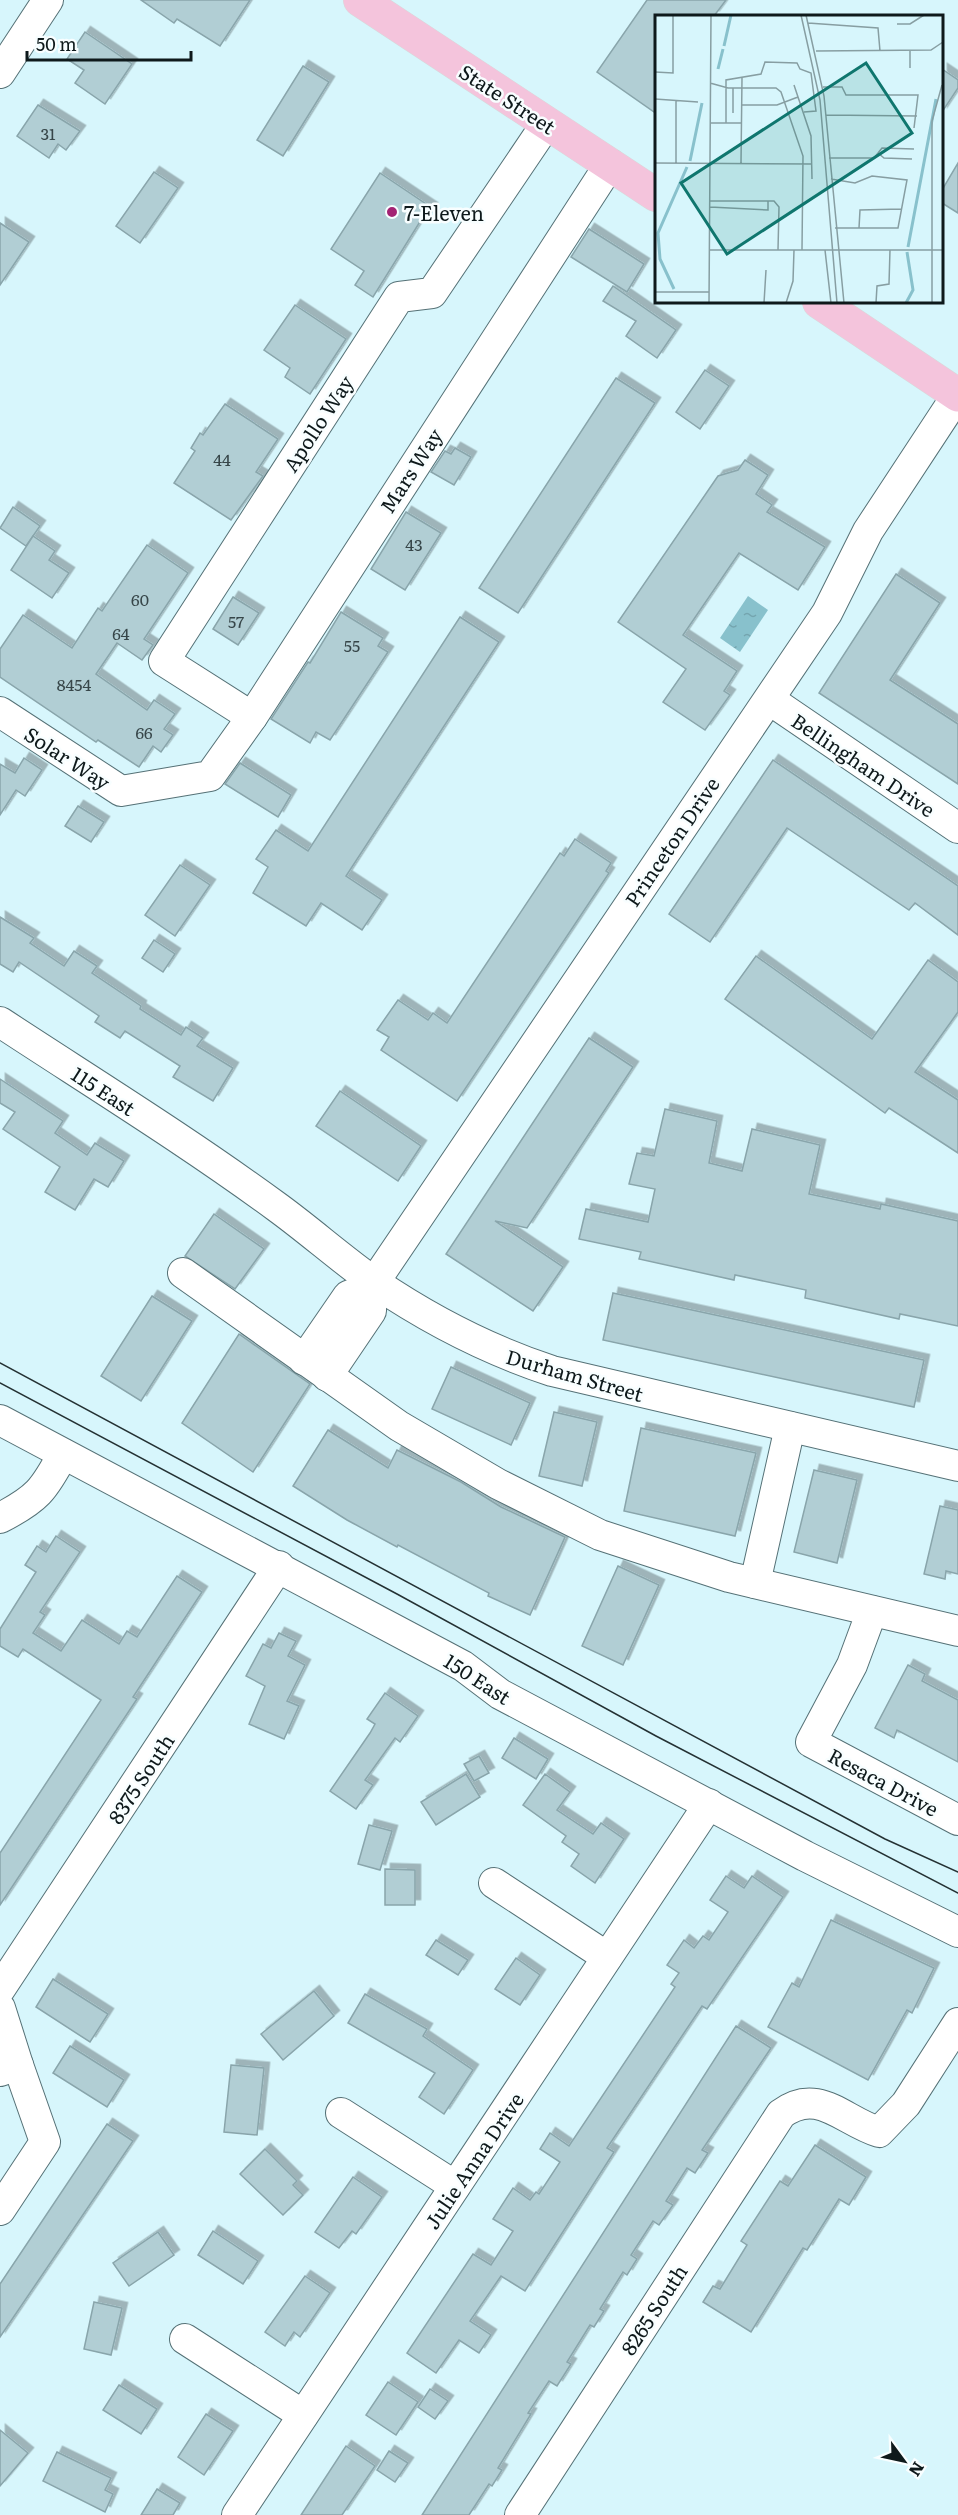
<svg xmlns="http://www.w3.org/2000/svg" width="958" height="2515" font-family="Literata,serif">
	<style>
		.water { fill: url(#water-ripples) }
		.building { fill: #b1ced4; stroke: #89a5ab; stroke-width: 1.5; filter: url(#shadow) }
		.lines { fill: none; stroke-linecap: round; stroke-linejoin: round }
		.minor-casing { stroke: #557176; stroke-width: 32 }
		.major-casing { stroke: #d8dadb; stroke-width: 34 }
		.minor { stroke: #fff; stroke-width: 30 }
		.major { stroke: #f4c4dc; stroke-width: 33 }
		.tram { stroke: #243133; stroke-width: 1.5 }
		.poi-dot { fill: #a32273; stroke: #f8feff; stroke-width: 2 }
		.labels { text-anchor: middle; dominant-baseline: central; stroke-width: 5; stroke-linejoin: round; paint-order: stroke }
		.number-label { font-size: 16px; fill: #374649 }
		.street-label { font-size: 20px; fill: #0e191b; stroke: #f8feff }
		.poi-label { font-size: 20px; fill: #0e191b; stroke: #f8feff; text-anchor: start }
		.inset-river { fill: none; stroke: #88c1cc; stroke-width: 3 }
		.inset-road { fill: none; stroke: #879ea2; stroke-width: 1.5 }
		.view { fill: #0f766e; fill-opacity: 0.15; stroke: #0f766e; stroke-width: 3 }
		.inset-edge { fill: none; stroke: #0e191b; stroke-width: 3 }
	</style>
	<defs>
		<pattern id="water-ripples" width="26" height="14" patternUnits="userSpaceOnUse" patternTransform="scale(1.5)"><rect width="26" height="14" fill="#88c1cc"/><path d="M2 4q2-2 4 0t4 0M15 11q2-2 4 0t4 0" fill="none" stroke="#74a5af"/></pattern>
		<filter id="shadow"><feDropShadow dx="5.5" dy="-5.5" stdDeviation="0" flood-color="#0004"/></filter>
	</defs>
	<rect width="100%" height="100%" fill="#d7f6fc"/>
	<path class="water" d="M748,596L768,610L740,652L720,638Z"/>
	<g class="building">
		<path d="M141,0H250L220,46L177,19L174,23Z"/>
		<path d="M647,0H726L714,16H657V114L597,72Z"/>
		<path d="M85,32L132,64L105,104L75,83L84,70L67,59Z"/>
		<path d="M303,66L329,82L283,156L257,140Z"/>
		<path d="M942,69L958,80V88L942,112Z"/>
		<path d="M38,105L80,131L66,150L58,144L49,158L17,136Z"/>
		<path d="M958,163V213L942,203V190Z"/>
		<path d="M154,172L178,188L140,243L116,226Z"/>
		<path d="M380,173L432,208L423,222L421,220L373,297L355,285L364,271L331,249Z"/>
		<path d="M0,223L29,242L0,285Z"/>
		<path d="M589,229L644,264L627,292L571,257Z"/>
		<path d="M613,286L676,330L657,358L626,336L636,321L603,301Z"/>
		<path d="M295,305L346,339L310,394L285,377L290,368L264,350Z"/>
		<path d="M705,370L729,386L700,429L676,412Z"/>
		<path d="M616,378L655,403L518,613L479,588Z"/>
		<path d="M225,404L278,439L256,472L263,476L231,520L174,483L195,451L191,448L200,433L203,435Z"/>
		<path d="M455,448L471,457L454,485L431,472L445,451L451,454Z"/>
		<path d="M745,460L768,475L756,494L772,505L767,512L825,547L798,590L739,553L683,635L737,671L724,691L730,695L705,730L663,702L686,669L618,622L718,476L738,470Z"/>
		<path d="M13,507L40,526L26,546L0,528Z"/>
		<path d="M406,512L441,533L405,590L371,569Z"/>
		<path d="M33,536L55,551L49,560L69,573L52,598L11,570Z"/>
		<path d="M147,545L188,573L144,639L153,645L142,660L117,643L96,674L147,710L154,700L175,714L164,729L173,735L161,752L153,746L139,767L98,740L96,742L0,677V649L23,615L72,648L98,608L102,611Z"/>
		<path d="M896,574L940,603L890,680L958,724V784L819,693Z"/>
		<path d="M233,597L259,613L238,645L213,629Z"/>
		<path d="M341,612L383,638L378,646L388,652L330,740L316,732L310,743L271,719L308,662L310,663Z"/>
		<path d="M460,617L499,642L346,876L382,900L362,930L321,903L306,926L253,893L268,867L256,859L276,830L308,851Z"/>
		<path d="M24,758L42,770L25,796L16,790L0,815V764L15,773Z"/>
		<path d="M773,760L958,886V935L915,903L909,910L787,828L710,942L669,914Z"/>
		<path d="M240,763L291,795L278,817L225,784Z"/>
		<path d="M78,806L104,822L91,842L65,826Z"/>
		<path d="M575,839L611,863L606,871L609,873L457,1101L381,1050L389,1037L377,1030L398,1000L428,1020L433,1013L447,1023L560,853L564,856Z"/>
		<path d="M180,865L210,885L175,936L145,915Z"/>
		<path d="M0,917L34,938L30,943L64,966L74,951L97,966L92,973L141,1006L140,1009L181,1035L186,1027L203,1038L197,1046L233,1068L213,1101L173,1077L180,1066L125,1031L120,1038L95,1022L99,1016L19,962L13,972L0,964Z"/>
		<path d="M154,940L175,954L163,972L142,958Z"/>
		<path d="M756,956L872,1039L928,960L958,982V1012L915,1072L958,1100V1153L889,1108L885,1113L725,999Z"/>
		<path d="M589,1038L633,1067L527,1228L495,1221L563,1267L533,1311L446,1254Z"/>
		<path d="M0,1079L63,1121L55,1133L87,1155L95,1143L124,1161L108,1187L94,1179L75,1210L45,1192L60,1167L3,1129L15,1112L0,1103Z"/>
		<path d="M340,1091L421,1146L398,1181L316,1126Z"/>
		<path d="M665,1109L717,1121L709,1163L742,1171L752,1129L820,1145L809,1194L880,1209L881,1204L958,1221V1326L900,1314L899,1319L805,1298L806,1290L735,1275L734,1280L639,1259L641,1252L579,1239L586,1209L648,1222L655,1189L629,1184L637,1153L654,1156Z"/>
		<path d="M214,1214L264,1249L235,1289L185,1256Z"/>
		<path d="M613,1293L924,1360L914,1407L603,1340Z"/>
		<path d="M152,1296L192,1321L141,1401L101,1376Z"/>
		<path d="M239,1334L310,1384L253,1472L182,1423Z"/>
		<path d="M451,1367L530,1403L511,1445L432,1409Z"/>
		<path d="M554,1412L597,1422L582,1486L539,1476Z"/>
		<path d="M641,1428L756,1453L735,1536L624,1511Z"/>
		<path d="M328,1430L388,1468L397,1450L461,1482L501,1507L565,1537L530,1615L488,1596L489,1593L398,1545L397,1547L347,1520L293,1486Z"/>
		<path d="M814,1470L857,1480L837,1563L794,1552Z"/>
		<path d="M940,1506L958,1510V1574L946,1571L945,1579L924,1574Z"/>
		<path d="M56,1536L80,1552L40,1612L45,1615L33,1633L61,1651L82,1620L119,1644L127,1631L137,1637L177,1576L202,1592L133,1697L137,1699L0,1905V1853L101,1700L23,1649L18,1657L0,1646V1629L36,1572L25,1565L37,1546L46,1552Z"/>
		<path d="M618,1566L659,1585L623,1665L582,1646Z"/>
		<path d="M279,1633L296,1641L288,1656L305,1665L287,1701L299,1706L284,1739L249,1724L265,1686L246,1676L263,1644L271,1648Z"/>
		<path d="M908,1665L925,1674L922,1681L958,1700V1762L897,1730L894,1738L875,1728Z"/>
		<path d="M385,1693L418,1716L400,1742L395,1738L365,1780L373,1785L356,1809L330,1791L370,1733L375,1724L367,1719Z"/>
		<path d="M514,1738L548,1759L536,1779L502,1758Z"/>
		<path d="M479,1756L489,1773L474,1781L464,1764Z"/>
		<path d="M466,1774L480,1797L436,1825L421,1802Z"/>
		<path d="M545,1774L570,1792L557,1810L593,1834L601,1823L624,1839L595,1883L571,1866L579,1854L562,1842L566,1836L523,1805Z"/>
		<path d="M369,1825L392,1831L380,1870L358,1864Z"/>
		<path d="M385,1869L415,1870V1905H385Z"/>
		<path d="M726,1876L744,1888L752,1876L783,1897L707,2009L702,2006L607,2148L614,2152L525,2291L501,2276L470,2321L491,2335L479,2353L459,2340L436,2373L407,2353L473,2254L491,2265L513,2231L493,2219L513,2188L530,2200L536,2192L539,2194L560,2162L540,2149L550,2133L569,2146L675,1987L671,1984L679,1973L667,1965L684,1940L694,1948L703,1936L709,1940L728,1912L710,1900Z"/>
		<path d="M831,1920L934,1968L912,2013L907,2010L868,2080L768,2027L792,1983L799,1987Z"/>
		<path d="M436,1940L468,1960L458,1975L426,1955Z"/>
		<path d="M516,1958L540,1975L520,2005L495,1989Z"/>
		<path d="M53,1979L108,2014L90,2042L36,2007Z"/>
		<path d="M314,1991L334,2016L283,2060L261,2034Z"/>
		<path d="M365,1994L427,2029L423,2036L473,2070L444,2114L419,2097L435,2073L348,2023Z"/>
		<path d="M736,2026L771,2048L702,2150L708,2153L695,2173L687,2168L666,2201L673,2205L659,2225L653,2221L631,2255L637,2259L627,2275L623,2272L600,2309L604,2311L594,2327L590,2325L567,2362L571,2364L557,2386L549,2381L528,2413L531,2414L498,2468L502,2470L492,2486L489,2484L469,2515H422Z"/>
		<path d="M70,2046L124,2080L107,2107L53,2073Z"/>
		<path d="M231,2065L264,2068L257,2135L224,2132Z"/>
		<path d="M107,2124L133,2141L0,2337V2284Z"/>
		<path d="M815,2145L866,2177L849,2205L839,2199L807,2250L803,2248L751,2332L703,2302L713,2286L720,2289L747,2245L741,2241L780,2181L788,2186Z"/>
		<path d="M265,2149L297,2181L293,2185L303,2195L283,2215L240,2174Z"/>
		<path d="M353,2177L382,2197L356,2234L352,2231L339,2248L315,2232Z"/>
		<path d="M213,2231L258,2261L243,2284L198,2255Z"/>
		<path d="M158,2232L174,2255L129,2286L113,2263Z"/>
		<path d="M305,2276L330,2293L300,2337L294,2332L285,2346L265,2332Z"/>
		<path d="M94,2302L122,2308L111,2355L84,2349Z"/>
		<path d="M388,2382L418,2402L396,2435L366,2415Z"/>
		<path d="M119,2385L157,2409L141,2434L103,2410Z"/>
		<path d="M430,2389L448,2401L435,2419L418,2407Z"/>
		<path d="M206,2414L233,2431L204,2475L178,2457Z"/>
		<path d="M0,2430L28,2453L0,2486Z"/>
		<path d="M346,2446L375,2466L342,2515H301Z"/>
		<path d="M389,2451L408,2463L395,2482L377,2470Z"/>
		<path d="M57,2452L111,2478L105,2490L113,2494L105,2512L43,2481Z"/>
		<path d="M157,2489L180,2503L173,2515H141Z"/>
	</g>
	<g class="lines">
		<defs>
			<g id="minor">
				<path d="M0,73L48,0"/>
				<path d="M770,700L958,828"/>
				<path d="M0,712L121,791L210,776L252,717L610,164"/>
				<path d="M252,717L164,661L399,297L432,293L547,123"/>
				<path d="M0,1022C93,1083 187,1141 277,1207C310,1231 340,1258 374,1282C430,1320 488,1350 552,1371L958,1466"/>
				<path d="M183,1273L399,1426L498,1484L600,1535L729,1577L958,1631"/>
				<path d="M304,1360L348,1296L371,1287"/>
				<path d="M327,1376L371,1311V1287L827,613L868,531L958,394"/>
				<path d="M0,1420L463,1666L500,1694L805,1856L958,1932"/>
				<path d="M0,1518C37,1499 44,1490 63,1454"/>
				<path d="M755,1583L790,1427"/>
				<path d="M872,1611L852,1665L811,1742L958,1820"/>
				<path d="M494,1883L607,1957"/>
				<path d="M0,1989L279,1566"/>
				<path d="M0,2008L18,2065L0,2071"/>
				<path d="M341,2113L455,2186"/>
				<path d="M0,2210L45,2142L18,2065"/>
				<path d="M185,2339L303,2415"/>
				<path d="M237,2515L709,1804"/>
				<path d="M520,2515L781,2114C818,2086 843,2121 879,2132L906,2104L958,2023"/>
			</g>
			<g id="major">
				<path d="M360,0L656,195"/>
				<path d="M819,302L958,395"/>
			</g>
		</defs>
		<use href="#minor" class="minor-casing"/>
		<use href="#major" class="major-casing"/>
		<use href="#minor" class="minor"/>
		<use href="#major" class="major"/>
		<g class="tram">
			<path d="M0,1363L885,1839L958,1872"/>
			<path d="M0,1383L397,1594L656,1736L958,1893"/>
		</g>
	</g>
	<circle class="poi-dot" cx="392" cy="212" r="6"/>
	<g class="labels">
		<g class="number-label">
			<text x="48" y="133">31</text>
			<text x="222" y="459">44</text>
			<text x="414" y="544">43</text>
			<text x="140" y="599">60</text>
			<text x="236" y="621">57</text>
			<text x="121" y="633">64</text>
			<text x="352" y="645">55</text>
			<text x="74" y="684">8454</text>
			<text x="144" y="732">66</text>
		</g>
		<g class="street-label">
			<text transform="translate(508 98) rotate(33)">State Street</text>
			<text transform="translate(317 423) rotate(-57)">Apollo Way</text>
			<text transform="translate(410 470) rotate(-57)">Mars Way</text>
			<text transform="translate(68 757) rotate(33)">Solar Way</text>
			<text transform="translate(864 764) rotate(34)">Bellingham Drive</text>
			<text transform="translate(671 841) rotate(-56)">Princeton Drive</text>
			<text transform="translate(104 1090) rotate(33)">115 East</text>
			<text transform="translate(575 1374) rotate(16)">Durham Street</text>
			<text transform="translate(478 1678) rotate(33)">150 East</text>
			<text transform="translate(140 1778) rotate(-57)">8375 South</text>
			<text transform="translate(884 1781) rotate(28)">Resaca Drive</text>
			<text transform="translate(473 2160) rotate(-56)">Julie Anna Drive</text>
			<text transform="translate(653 2309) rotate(-57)">8265 South</text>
		</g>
		<g class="poi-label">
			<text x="404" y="212">7-Eleven</text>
		</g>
	</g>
	<g transform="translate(655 15)">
		<rect width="288" height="288" fill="#d7f6fc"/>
		<path class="inset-river" d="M69,31L76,0M63,54L68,34M35,146L47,88M253,232L281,84M19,274L5,244L3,218L32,152M251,288L258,275L252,237"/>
		<path class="inset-road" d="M146,0L165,85L182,288M151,0L169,81L189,288M153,8L223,13L225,36M242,9H255L269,0M255,35V53M161,36L276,35L288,27M0,57L18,58V0M55,68L73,73H121L126,77L148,141L147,235M139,70L156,121L157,164M168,72H187L191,80H263L259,113M78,73V98M0,84L43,87M87,90H122L143,82M171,100L262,101M55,108H87M71,108V65L106,59L110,47L142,48L145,54L156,58L161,96L149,97M223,138L227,133L259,134M174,143H219L223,138L229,143L257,144M0,148L157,149M86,148L87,63M21,149V86M176,164L200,168L217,161L252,165L243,213H180M55,186H119L124,192L123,235M55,192L113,195V186M204,213L205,195L247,194M55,235H288M170,235L176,288M0,277H54M54,288L56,0M109,288L111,255M131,288L138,266L139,235M221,288L222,271L234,269L235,235M277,288V106L287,70"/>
		<path class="view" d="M211,48L257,118L72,239L26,168Z"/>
		<rect width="288" height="288" class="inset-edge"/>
	</g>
	<g transform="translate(904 2461) rotate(123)" stroke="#f8feff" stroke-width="4.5" paint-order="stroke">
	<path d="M0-4.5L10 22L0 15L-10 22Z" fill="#0e191b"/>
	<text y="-9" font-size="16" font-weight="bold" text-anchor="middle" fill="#0e191b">N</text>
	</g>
	<path d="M27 51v9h164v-9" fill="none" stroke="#0e191b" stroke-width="3"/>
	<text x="36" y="51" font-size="18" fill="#0e191b" stroke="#f8feff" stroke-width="4.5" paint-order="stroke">50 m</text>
</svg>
